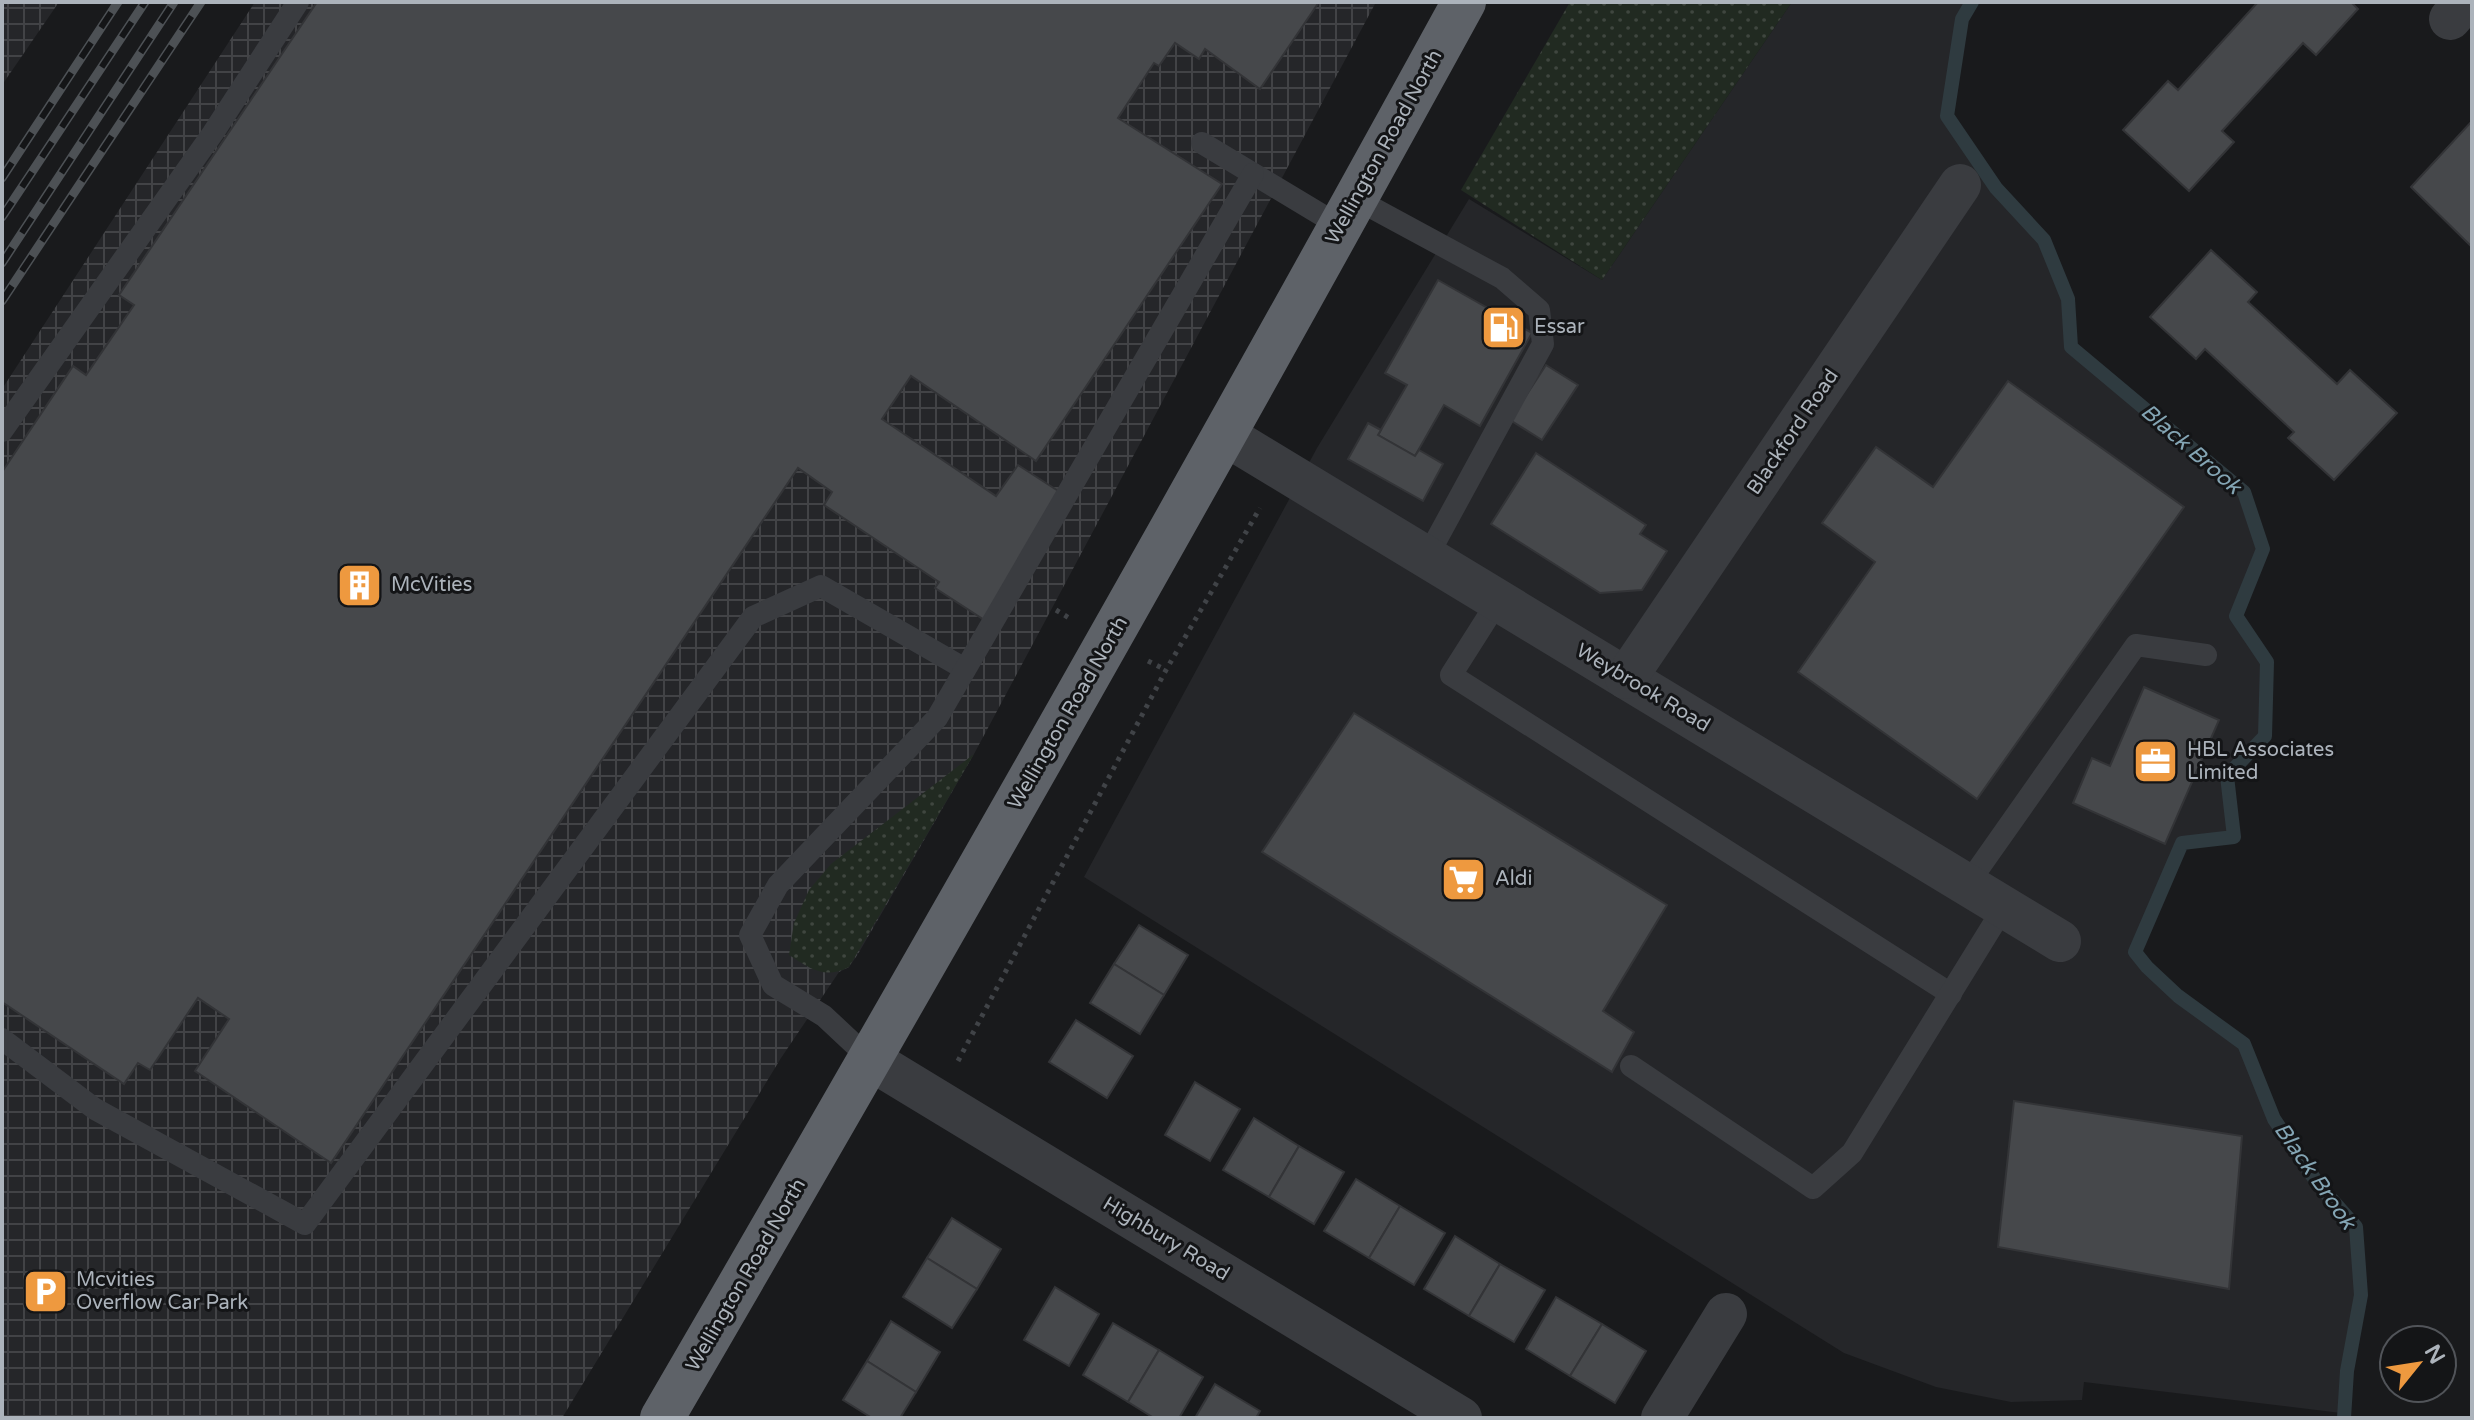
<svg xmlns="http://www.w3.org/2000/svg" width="2474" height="1420" font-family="'Varela Round',sans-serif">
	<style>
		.built { fill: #252629 }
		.industrial { fill: url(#industrial-grid) }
		.grass { fill: url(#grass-dots) }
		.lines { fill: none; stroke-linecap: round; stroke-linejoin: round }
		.stream { stroke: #2f3b40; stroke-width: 14 }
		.building { fill: #46484b; stroke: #333437; stroke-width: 2 }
		.path { stroke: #404347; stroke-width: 5; stroke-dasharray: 4 6; stroke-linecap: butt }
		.service { stroke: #3a3c40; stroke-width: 22 }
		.minor { stroke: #3a3c40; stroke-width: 42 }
		.trunk { stroke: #5e6268; stroke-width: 44 }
		.rail-casing { stroke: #4d5155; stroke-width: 9 }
		.rail { stroke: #141517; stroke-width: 6; stroke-dasharray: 18; stroke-linecap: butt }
		.labels { text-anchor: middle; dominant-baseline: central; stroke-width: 6; stroke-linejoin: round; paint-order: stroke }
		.street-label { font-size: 20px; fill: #acb3bb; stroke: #141517 }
		.poi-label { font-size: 20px; fill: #acb3bb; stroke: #141517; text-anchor: start }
		.water-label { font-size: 22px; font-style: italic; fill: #84a5b4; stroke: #141517 }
	</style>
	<defs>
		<pattern id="industrial-grid" width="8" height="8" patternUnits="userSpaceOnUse" patternTransform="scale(2)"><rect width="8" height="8" fill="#252629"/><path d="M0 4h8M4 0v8" fill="none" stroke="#424346"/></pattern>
		<pattern id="grass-dots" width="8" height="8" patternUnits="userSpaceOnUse" patternTransform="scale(2)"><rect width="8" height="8" fill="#212a21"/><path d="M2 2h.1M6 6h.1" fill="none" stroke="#3f463f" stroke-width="1.8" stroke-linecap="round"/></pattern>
	</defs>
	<rect width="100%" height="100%" fill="#191a1c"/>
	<path class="built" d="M1792,2H1971L1960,19L1946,116L1994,188L2043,240L2068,298L2071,348L2241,493L2260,548L2232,614L2265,662L2263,735L2225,775L2233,836L2182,842L2134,952L2145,967L2178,996L2242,1046L2272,1119L2318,1188L2353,1227L2359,1295L2341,1413L2084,1382L2082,1400L2011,1402L1936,1387L1844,1353L1084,877L1317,448L1469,199L1602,280Z"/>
	<g class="industrial">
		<path d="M2,2H59L2,85Z"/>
		<path d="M255,2H1376L974,754L858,954L849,967L839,972L781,1058L562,1418H2V389Z"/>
	</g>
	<g class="grass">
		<path d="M1570,2H1792L1602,280L1461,190Z"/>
		<path d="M974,754L849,967C825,980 809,968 789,955L794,923L809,890L831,864Z"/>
	</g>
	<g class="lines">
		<path class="stream" d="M1972,2L1962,19L1947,116L1996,188L2044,240L2068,299L2071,347L2244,492L2263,549L2236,616L2267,662L2265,736L2227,776L2234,837L2182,843L2135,952L2147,967L2178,996L2244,1044L2274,1119L2318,1184L2356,1227L2361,1295L2347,1371L2344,1418"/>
	</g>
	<g class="building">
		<path d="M317,2H1319L1260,89L1205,49L1199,59L1175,43L1159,66L1154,63L1118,118L1222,184L1036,461L911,376L882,419L996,496L1018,465L1066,496L989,623L935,588L939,582L824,505L832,492L798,468L331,1163L195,1071L229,1019L198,998L150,1070L138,1063L124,1084L2,1002V472L73,366L86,375L134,305L119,295Z"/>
		<path d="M2258,2H2351L2358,9L2316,55L2303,43L2222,131L2234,142L2189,191L2123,130L2168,81L2178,90Z"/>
		<path d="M2472,121V247L2411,187Z"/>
		<path d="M2211,250L2257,292L2248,302L2337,384L2350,370L2397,413L2334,480L2288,438L2294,432L2205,349L2196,359L2150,317Z"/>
		<path d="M1438,280L1532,333L1480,426L1444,405L1415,456L1378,435L1407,385L1385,373Z"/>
		<path d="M1546,365L1578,385L1542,440L1510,420Z"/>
		<path d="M2008,381L2184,507L1977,799L1798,672L1875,562L1822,523L1876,447L1933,487Z"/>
		<path d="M1368,423L1381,430L1378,435L1415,456L1419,450L1443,464L1423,501L1348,459Z"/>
		<path d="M1536,453L1646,525L1640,534L1667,551L1642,590L1600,593L1491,524Z"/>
		<path d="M2144,687L2219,720L2165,844L2073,803L2092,758L2110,766Z"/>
		<path d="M1354,713L1667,905L1603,1011L1634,1032L1612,1072L1262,852Z"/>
		<path d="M1139,925L1188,955L1164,995L1114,964Z"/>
		<path d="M1114,964L1164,995L1140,1034L1090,1003Z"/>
		<path d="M1076,1020L1133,1056L1107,1098L1049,1062Z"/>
		<path d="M1195,1082L1240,1109L1210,1161L1165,1135Z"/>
		<path d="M2014,1101L2242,1136L2229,1289L1998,1247Z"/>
		<path d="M1254,1118L1299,1146L1269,1197L1223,1170Z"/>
		<path d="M1299,1146L1344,1172L1314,1224L1269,1197Z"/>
		<path d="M1356,1179L1400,1206L1369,1258L1324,1231Z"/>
		<path d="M1400,1206L1445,1233L1414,1285L1369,1258Z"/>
		<path d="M952,1218L1001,1249L977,1289L927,1258Z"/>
		<path d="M1455,1236L1500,1264L1469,1316L1424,1289Z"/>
		<path d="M927,1258L977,1289L952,1328L903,1297Z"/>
		<path d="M1500,1264L1545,1290L1514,1342L1469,1316Z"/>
		<path d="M1055,1287L1099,1314L1069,1366L1024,1340Z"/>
		<path d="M1556,1297L1602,1324L1570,1376L1526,1349Z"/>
		<path d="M891,1321L940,1352L916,1392L867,1361Z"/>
		<path d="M1113,1323L1159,1350L1128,1402L1083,1375Z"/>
		<path d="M1602,1324L1646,1351L1615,1403L1570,1376Z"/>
		<path d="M1159,1350L1203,1377L1179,1418H1154L1128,1402Z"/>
		<path d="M867,1361L916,1392L900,1418H872L843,1400Z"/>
		<path d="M1215,1384L1260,1411L1256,1418H1195Z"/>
	</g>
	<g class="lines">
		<g class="path">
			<path d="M1056,610L1069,618"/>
			<path d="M1148,661L1166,670"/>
			<path d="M958,1061L1166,670L1260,508"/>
		</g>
		<g class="service">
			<path d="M1202,143L1340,226"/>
			<path d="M1356,199L1502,278L1539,310L1543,344L1427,557"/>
			<path d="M2,431L213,133L298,2"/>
			<path d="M1498,601L1451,675L1951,994"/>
			<path d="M1967,885L2136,645L2206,655"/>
			<path d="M2,1039L95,1109L305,1224L753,617L821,586L965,669"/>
			<path d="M871,1060L824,1016L773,985L750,935L778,885L937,718L1253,174"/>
			<path d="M1631,1066L1813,1188L1852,1153L2004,907"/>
		</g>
		<g class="minor">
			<path d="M2450,19L2465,2"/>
			<path d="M1225,435L2060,941"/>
			<path d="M1626,678L1960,185"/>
			<path d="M871,1060L1461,1418"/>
			<path d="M1662,1418L1726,1314"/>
		</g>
		<path class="trunk" d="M662,1418C935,949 1203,478 1464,2"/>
		<defs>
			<g id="rail">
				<path d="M2,178L118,2"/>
				<path d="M2,217L145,2"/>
				<path d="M2,263L174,2"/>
				<path d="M2,301L201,2"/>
			</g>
		</defs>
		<use href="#rail" class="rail-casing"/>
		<use href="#rail" class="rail"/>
	</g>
	<defs>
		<symbol id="fuel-square" viewBox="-11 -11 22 22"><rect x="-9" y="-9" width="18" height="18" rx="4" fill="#ee993f" stroke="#141517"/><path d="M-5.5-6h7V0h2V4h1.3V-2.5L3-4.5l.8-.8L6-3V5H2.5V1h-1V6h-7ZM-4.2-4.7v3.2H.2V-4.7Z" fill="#fff"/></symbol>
		<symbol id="building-square" viewBox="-11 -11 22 22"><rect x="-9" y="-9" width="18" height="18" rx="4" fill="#ee993f" stroke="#141517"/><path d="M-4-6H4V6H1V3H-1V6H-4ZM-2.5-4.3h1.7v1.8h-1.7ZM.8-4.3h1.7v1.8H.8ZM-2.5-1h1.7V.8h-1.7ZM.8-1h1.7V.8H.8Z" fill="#fff"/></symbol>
		<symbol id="office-square" viewBox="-11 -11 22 22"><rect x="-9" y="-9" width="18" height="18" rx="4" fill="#ee993f" stroke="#141517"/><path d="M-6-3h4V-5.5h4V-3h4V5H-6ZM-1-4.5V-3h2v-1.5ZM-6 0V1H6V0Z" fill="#fff"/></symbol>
		<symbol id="supermarket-square" viewBox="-11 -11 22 22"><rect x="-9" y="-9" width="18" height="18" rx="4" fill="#ee993f" stroke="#141517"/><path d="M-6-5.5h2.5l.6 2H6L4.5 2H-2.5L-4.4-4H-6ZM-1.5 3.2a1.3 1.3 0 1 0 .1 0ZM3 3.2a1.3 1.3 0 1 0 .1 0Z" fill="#fff"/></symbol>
		<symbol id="parking-square" viewBox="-11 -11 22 22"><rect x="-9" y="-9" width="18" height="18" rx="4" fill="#ee993f" stroke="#141517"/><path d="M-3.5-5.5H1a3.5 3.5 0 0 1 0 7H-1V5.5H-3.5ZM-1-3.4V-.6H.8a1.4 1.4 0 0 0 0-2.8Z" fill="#fff"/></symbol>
	</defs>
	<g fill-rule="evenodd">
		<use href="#fuel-square" x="1478" y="302" width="51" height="51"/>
		<use href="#building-square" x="334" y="560" width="51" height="51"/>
		<use href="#office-square" x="2130" y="736" width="51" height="51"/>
		<use href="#supermarket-square" x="1438" y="854" width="51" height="51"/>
		<use href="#parking-square" x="20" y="1266" width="51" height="51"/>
	</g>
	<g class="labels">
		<g class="street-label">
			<text transform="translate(1384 147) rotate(-61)">Wellington Road North</text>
			<text transform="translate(1793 432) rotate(-56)">Blackford Road</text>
			<text transform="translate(1643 688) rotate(31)">Weybrook Road</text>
			<text transform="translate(1068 713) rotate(-60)">Wellington Road North</text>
			<text transform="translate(1166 1239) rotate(31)">Highbury Road</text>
			<text transform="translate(746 1275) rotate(-60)">Wellington Road North</text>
		</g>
		<g class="poi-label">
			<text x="1534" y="327">Essar</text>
			<text x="391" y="585">McVities</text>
			<text x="2187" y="750">HBL Associates<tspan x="2187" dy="23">Limited</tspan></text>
			<text x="1495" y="879">Aldi</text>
			<text x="76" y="1280">Mcvities<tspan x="76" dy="23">Overflow Car Park</tspan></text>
		</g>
		<g class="water-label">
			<text transform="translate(2191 449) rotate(41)">Black Brook</text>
			<text transform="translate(2315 1176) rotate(55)">Black Brook</text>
		</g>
	</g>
	<rect width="2474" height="1420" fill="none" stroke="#acb3bb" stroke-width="8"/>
	<g transform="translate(2418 1364) rotate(60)"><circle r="38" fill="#141517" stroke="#515459" stroke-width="2"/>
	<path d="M0-6L14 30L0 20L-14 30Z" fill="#ee993f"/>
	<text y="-12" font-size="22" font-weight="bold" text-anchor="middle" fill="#acb3bb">N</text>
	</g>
</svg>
